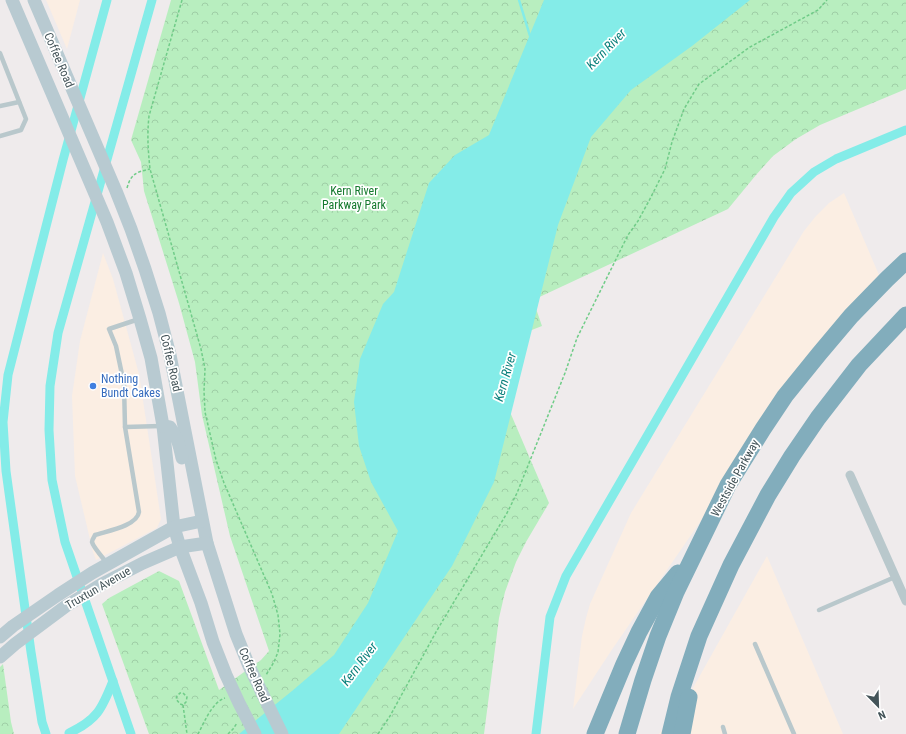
<svg xmlns="http://www.w3.org/2000/svg" width="906" height="734" font-family="'Roboto Condensed',sans-serif">
	<style>
		.commercial { fill: #fbeee3 }
		.park { fill: url(#park-crowns) }
		.water { fill: #84ece8 }
		.lines { fill: none; stroke-linecap: round; stroke-linejoin: round }
		.stream { stroke: #84ece8; stroke-width: 2.5 }
		.canal { stroke: #84ece8; stroke-width: 9 }
		.path { stroke: #70cc88; stroke-width: 1.5; stroke-dasharray: 3 2; stroke-linecap: butt }
		.service { stroke: #b9c8cc; stroke-width: 4.5 }
		.minor { stroke: #b9c8cc; stroke-width: 9 }
		.secondary { stroke: #b8cad1; stroke-width: 13 }
		.motorway { stroke: #82adbc; stroke-width: 17 }
		.shop-dot { fill: #3f7fe0; stroke: #fff; stroke-width: 1.5 }
		.labels { text-anchor: middle; dominant-baseline: central; stroke-width: 3.5; stroke-linejoin: round; paint-order: stroke }
		.street-label { font-size: 12px; fill: #445459; stroke: #fff }
		.park-label { font-size: 12px; fill: #157a2e; stroke: #fff }
		.shop-label { font-size: 12px; fill: #366cbe; stroke: #fff; text-anchor: start }
		.water-label { font-size: 13px; font-style: italic; fill: #0c817c; stroke: #fff }
	</style>
	<defs>
		<pattern id="park-crowns" width="20" height="18" patternUnits="userSpaceOnUse"><rect width="20" height="18" fill="#b8eebf"/><path d="M2 6a3 3 0 1 1 6 0M12 15a3 3 0 1 1 6 0" fill="none" stroke="#9fcea6"/></pattern>
	</defs>
	<rect width="100%" height="100%" fill="#efebec"/>
	<g class="commercial">
		<path d="M46,0H80L67,49Z"/>
		<path d="M844,193L879,275L847,309L611,651L573,709L582,636L586,618L590,604L631,513L804,231L816,216L829,203Z"/>
		<path d="M103,253L113,279L139,374L161,519L157,528L96,560L93,552L75,476L72,396L80,341Z"/>
		<path d="M767,556L843,734H659L693,688Z"/>
	</g>
	<g class="park">
		<path d="M171,0H906V89L820,125L796,139L773,156L756,175L728,209L533,300L542,326L483,349L549,503L526,542L516,562L505,592L499,618L484,734H149L102,604L109,598L159,571L179,581L219,690L261,660L269,651L230,536L202,415L195,362L179,303L144,191L141,162L131,140Z"/>
		<path d="M3,664L11,722L14,734H0V667Z"/>
	</g>
	<path class="water" d="M544,0H750L692,46L631,90L591,137L558,225L494,482L452,566L339,734H239L292,691L334,655L368,603L398,531L371,482L359,446L354,402L360,359L383,304L394,292L429,183L455,155L489,135Z"/>
	<g class="lines">
		<path class="stream" d="M519,0L530,36"/>
		<g class="canal">
			<path d="M69,733C97,720 102,709 113,681"/>
			<path d="M46,734L42,722L31,652L6,471L3,422L8,375L63,160L107,0"/>
			<path d="M131,734L65,542L52,480L49,430L50,386L58,333L152,0"/>
			<path d="M536,734L550,617L566,576L774,217L791,193L814,172L836,159L906,130"/>
		</g>
		<g class="path">
			<path d="M182,0L149,116C147,135 148,150 150,169L201,349L205,369L204,391L205,412L216,460L224,483L272,594L278,615L280,634L278,652L274,662L266,675"/>
			<path d="M127,188C131,174 136,172 150,169"/>
			<path d="M183,705L180,704L176,699L177,696L180,693H183L187,697L186,702L183,705L187,734"/>
			<path d="M198,734C204,723 212,702 225,698"/>
			<path d="M228,734L233,729L237,723"/>
			<path d="M378,734L390,716L436,632L507,513L517,493L565,373L577,338L628,235L638,221L651,197L665,169L672,142L684,109L699,84L750,47L818,10L827,0"/>
		</g>
		<g class="service">
			<path d="M0,53L26,119L21,130L0,136"/>
			<path d="M0,106L19,102"/>
			<path d="M125,427L161,426"/>
			<path d="M107,563C103,558 93,547 92,542C92,539 94,538 95,535C107,531 137,526 139,512L125,427L124,384L116,346L109,329L139,319"/>
			<path d="M819,610L895,577"/>
			<path d="M755,644L794,734"/>
			<path d="M723,727L725,734"/>
		</g>
		<path class="minor" d="M850,475L906,601"/>
		<g class="secondary">
			<path d="M12,0L107,222L126,273L140,319L151,358L163,426L174,527L180,547L201,603L213,642L226,675L239,703L255,734"/>
			<path d="M34,0L116,191L131,229L145,269L159,313L170,355L207,543L236,634L249,666L282,734"/>
			<path d="M163,426L170,427C178,439 179,444 182,458"/>
			<path d="M0,637L13,626L58,595L92,573L174,527L202,521"/>
			<path d="M0,657L15,644L66,606L102,584L143,563L180,547L207,543"/>
		</g>
		<g class="motorway">
			<path d="M595,734L624,664L639,632L658,597L678,573"/>
			<path d="M627,734L643,680L658,636L676,592L728,485L763,429L785,396L819,354L851,316L887,279L906,261"/>
			<path d="M670,734L679,697L699,636L731,565L768,495L792,456L818,418L859,365L906,315"/>
			<path d="M682,734L689,697"/>
		</g>
	</g>
	<circle class="shop-dot" cx="93" cy="386" r="4"/>
	<g class="labels">
		<g class="street-label">
			<text transform="translate(59 60) rotate(67)">Coffee Road</text>
			<text transform="translate(171 363) rotate(77)">Coffee Road</text>
			<text transform="translate(735 478) rotate(-61)">Westside Parkway</text>
			<text transform="translate(98 588) rotate(-30)">Truxtun Avenue</text>
			<text transform="translate(254 675) rotate(66)">Coffee Road</text>
		</g>
		<g class="park-label">
			<text x="354" y="191">Kern River<tspan x="354" dy="14">Parkway Park</tspan></text>
		</g>
		<g class="shop-label">
			<text x="101" y="379">Nothing<tspan x="101" dy="14">Bundt Cakes</tspan></text>
		</g>
		<g class="water-label">
			<text transform="translate(606 49) rotate(-46)">Kern River</text>
			<text transform="translate(505 377) rotate(-74)">Kern River</text>
			<text transform="translate(359 664) rotate(-53)">Kern River</text>
		</g>
	</g>
	<g transform="translate(878 706) rotate(157)" stroke="#ffffff" stroke-width="3" paint-order="stroke">
	<path d="M0-3L7 15L0 10L-7 15Z" fill="#445459"/>
	<text y="-6" font-size="11" font-weight="bold" text-anchor="middle" fill="#445459">N</text>
	</g>
</svg>
